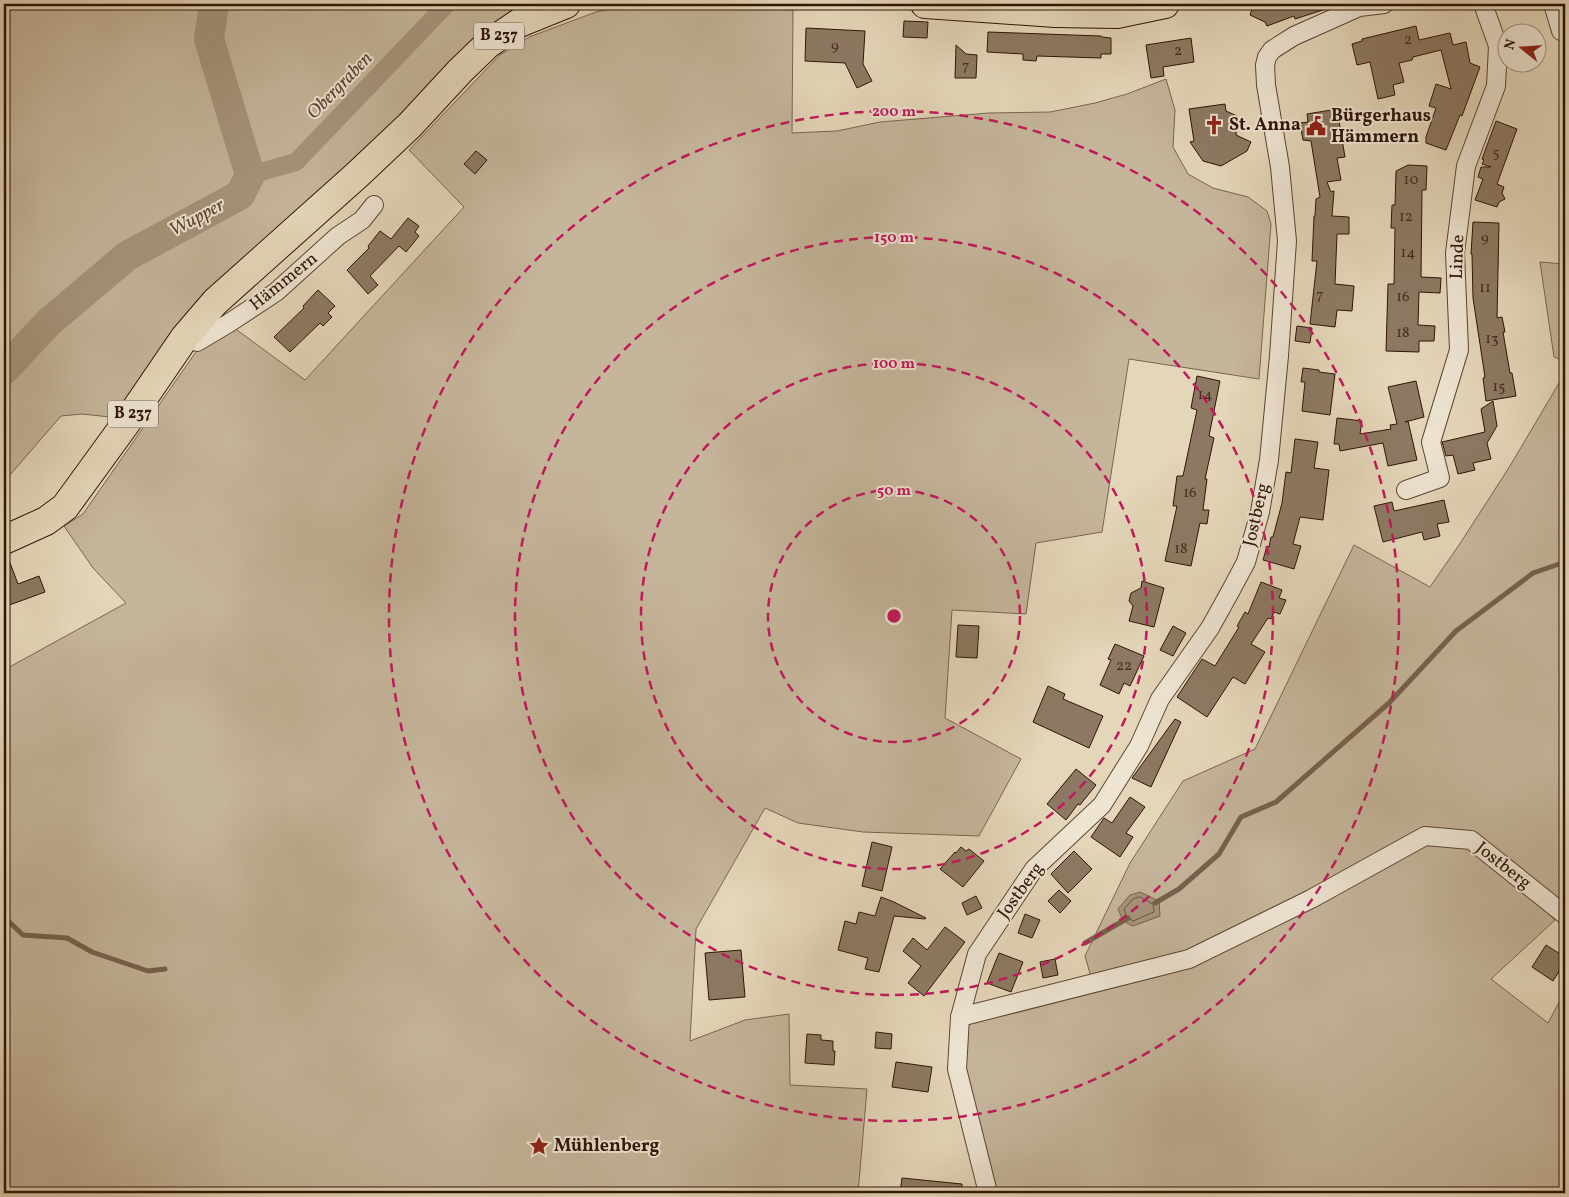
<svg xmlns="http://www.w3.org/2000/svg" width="1569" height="1197" font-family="Vollkorn,serif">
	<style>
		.green { fill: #c5b59b; stroke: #7a6450 }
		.water { fill: #a6947c; stroke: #76614d }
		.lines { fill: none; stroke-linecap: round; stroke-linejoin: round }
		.shore { stroke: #6a5441; stroke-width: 1 }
		.stream { stroke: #76614d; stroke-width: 5 }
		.canal { stroke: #a6947c; stroke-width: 18 }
		.river { stroke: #a6947c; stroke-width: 30 }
		.building { fill: #8d7963; stroke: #2f1406 }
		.minor-casing { stroke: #5c4433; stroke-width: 20 }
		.primary-casing { stroke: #2f1406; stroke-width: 30 }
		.minor { stroke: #ede4d2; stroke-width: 18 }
		.primary { stroke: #e4d6b9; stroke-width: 28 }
		.ring { fill: none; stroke: #c2185b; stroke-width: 2.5; stroke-dasharray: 9 6 }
		.labels { text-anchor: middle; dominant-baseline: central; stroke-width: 4; stroke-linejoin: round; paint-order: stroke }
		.number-label { font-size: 15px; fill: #462d1d }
		.shield { fill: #ede4d2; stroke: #685243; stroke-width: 1 }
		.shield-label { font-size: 16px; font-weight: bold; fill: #2f1406 }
		.poi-label { font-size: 18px; font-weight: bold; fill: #2f1406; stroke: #ede4d2; text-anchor: start }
		.street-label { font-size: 18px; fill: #2f1406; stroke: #ede4d2 }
		.water-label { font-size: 19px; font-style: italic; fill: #5f4735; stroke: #ede4d2 }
		.centre { fill: #c2185b; stroke: #ede4d2; stroke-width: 2.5 }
		.ring-label { font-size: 15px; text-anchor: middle; font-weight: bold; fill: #c2185b; stroke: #ede4d2; stroke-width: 4; stroke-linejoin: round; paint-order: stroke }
	</style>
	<rect width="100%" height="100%" fill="#e4d6b9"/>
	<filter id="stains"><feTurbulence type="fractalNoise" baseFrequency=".004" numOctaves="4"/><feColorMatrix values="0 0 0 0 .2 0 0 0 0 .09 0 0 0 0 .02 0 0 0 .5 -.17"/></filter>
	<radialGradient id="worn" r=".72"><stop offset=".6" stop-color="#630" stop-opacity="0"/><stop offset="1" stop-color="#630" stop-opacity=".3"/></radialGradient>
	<g class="green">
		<path d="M4,4H531L388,128L249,271L129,419L82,414L61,416L9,476L4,480Z"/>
		<path d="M635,4H716L793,10L792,133L837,131L880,122L989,113L1050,112L1095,103L1127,94L1166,79L1175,110L1173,147L1188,174L1213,188L1248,197L1267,211L1271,224L1259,379L1129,359L1102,532L1036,543L1026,614L952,610L945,718L1021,759L979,836L863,832L798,823L765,808L696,929L690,1041L745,1020L789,1014L790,1085L867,1089L858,1193H4V670L126,603L93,568L64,526L83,514L200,346L233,327L305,380L464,207L409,150L500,55L529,37L596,12Z"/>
		<path d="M1540,262L1565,264V361L1554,357Z"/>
		<path d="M1565,373V909L1475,844L1555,920L1491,979L1548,1023L1565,991V1193H988L957,1069L960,1017L1093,984L1085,956L1130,863L1183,781L1255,749L1354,545L1430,587L1461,542L1510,466Z"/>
	</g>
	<path class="water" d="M1140,892L1159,901L1160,916L1133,926L1123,921L1118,909L1130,895Z"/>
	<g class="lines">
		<path class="shore" d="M1140,897L1153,904L1154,912L1133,921L1127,917L1124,909L1133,899Z"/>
		<g class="stream">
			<path d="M1155,903L1179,889L1219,854L1241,817L1276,802L1389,703L1456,631L1533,573L1565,562"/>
			<path d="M4,917L23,935L67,938L92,952L148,971L165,969"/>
			<path d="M1085,943L1128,918"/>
		</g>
		<path class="canal" d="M250,175L296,162L447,4"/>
		<path class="river" d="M4,370L49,322L127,256L240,195L250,175L209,39L214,4"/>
	</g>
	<g class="building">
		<path d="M1254,4H1334L1335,6L1295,19L1294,16L1267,26L1265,22L1250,15Z"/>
		<path d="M904,21L928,22L927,38L903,37Z"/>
		<path d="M1416,26L1419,40L1450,33L1453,45L1466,42L1470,63L1480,67L1462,116L1460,115L1446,150L1426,143V137L1436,108L1429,106L1436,84L1451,89L1441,50L1413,57L1412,60L1399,63L1404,82L1393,85L1395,95L1378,99L1370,62L1357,65L1352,44L1362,41V39Z"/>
		<path d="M806,28L865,31L863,64L872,81L857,88L845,63L805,61Z"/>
		<path d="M988,32L1101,36L1102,37L1111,38V54H1101V58L1037,56L1036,61L1023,60V54L987,52Z"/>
		<path d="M1191,38L1194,62L1163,67L1164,76L1151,78L1146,45Z"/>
		<path d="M956,45L966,54L977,55L976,78H955Z"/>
		<path d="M1225,104L1226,111L1237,116L1236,135L1251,142L1247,151L1221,166L1203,161L1190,142L1194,141L1189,109Z"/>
		<path d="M1337,109L1345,157L1337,158L1341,180L1327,182L1331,192L1334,191L1332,216L1349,217V234H1337L1335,284L1354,286L1352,311L1337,310L1335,327L1310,324L1317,261H1312L1314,216H1315L1316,199L1320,197L1311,141L1303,140L1300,123L1308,122L1307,114Z"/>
		<path d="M1496,121L1517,129L1497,184L1504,187L1502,193L1505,199L1499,202L1497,207L1475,200L1483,179L1478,177L1481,167H1491L1482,164L1484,160L1482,159Z"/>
		<path d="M476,151L487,160L475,174L464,164Z"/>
		<path d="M1408,165L1427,166L1426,190H1422L1421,277L1441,278L1440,293L1419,292L1418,325L1435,326L1434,341H1419V352L1386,351L1388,284H1394L1395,228H1391L1392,205H1395L1396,171Z"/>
		<path d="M408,218L419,226L415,232L419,236L406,252L399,246L370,276L378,285L368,294L347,270L369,248L368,246L380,231L391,239Z"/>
		<path d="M1473,222L1499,223L1497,318L1502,317L1505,332H1503L1510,373H1512L1516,396L1486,401L1483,378L1485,377L1473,298L1472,254H1471Z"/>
		<path d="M318,290L335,306L328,313L332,317L323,326L320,323L290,352L274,337L304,308L303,306Z"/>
		<path d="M1297,326L1312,328L1310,343L1295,341Z"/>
		<path d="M1303,368L1319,370V372L1335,374L1330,415L1302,411L1305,382H1301Z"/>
		<path d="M1197,376L1220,381L1209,436L1214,438L1205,479H1207L1203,510H1209L1207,524L1200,523L1191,566L1165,561L1177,506H1173L1177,476H1183L1197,410L1191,408Z"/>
		<path d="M1416,381L1424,417L1405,422L1408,421L1417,460L1388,466L1383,443L1340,451L1339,444H1334L1337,418L1362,421L1360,434L1391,429L1390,425L1397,424L1388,387Z"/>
		<path d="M1493,401L1497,426L1487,443L1491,459L1473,463L1475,470L1458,474L1453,455L1446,456L1442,442L1485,432L1481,409Z"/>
		<path d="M1295,439L1318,442L1314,468L1329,470L1323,520L1300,517L1293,544L1301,546L1294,569L1263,560L1267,546L1269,547L1271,537H1273L1282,503L1286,472L1291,473Z"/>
		<path d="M1444,500L1449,522L1437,524L1440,536L1424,540L1422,532L1383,542L1374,506L1392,502L1394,511Z"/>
		<path d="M4,555H7L18,584L39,576L45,592L4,607Z"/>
		<path d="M1142,581L1164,588L1154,627L1129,621L1133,606L1129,601L1131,593L1141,588Z"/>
		<path d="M1261,582L1282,590L1279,598L1286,600L1280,614L1274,612L1271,619L1268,618L1251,644L1265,652L1245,684L1233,677L1207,717L1177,697L1202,659L1215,666L1239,627L1237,626L1245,612L1248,614Z"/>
		<path d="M958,625L979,626L977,658L956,657Z"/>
		<path d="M1173,626L1186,633L1173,656L1160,650Z"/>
		<path d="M1115,644L1144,656L1130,686L1124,683L1119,694L1100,685L1111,660L1108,659Z"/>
		<path d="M1048,686L1065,694L1063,699L1103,716L1089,748L1033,722Z"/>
		<path d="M1175,719L1181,722L1151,787L1132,778Z"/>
		<path d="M1076,769L1096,785L1080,805L1078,804L1066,820L1047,804Z"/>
		<path d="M1130,797L1145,807L1126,833L1133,837L1120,857L1091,837L1104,818L1112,823Z"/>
		<path d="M872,842L892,847L882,891L862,886Z"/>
		<path d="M961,847L966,851L969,849L984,861L963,887L940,869L955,852L956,853Z"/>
		<path d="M1074,851L1092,869L1068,893L1051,874Z"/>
		<path d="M1059,890L1071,901L1060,913L1048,901Z"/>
		<path d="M976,896L982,908L967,915L962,903Z"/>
		<path d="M881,897L894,902L926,918L925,919L894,916L879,972L865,969L868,958L838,950L845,921L856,924L859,912L875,916Z"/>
		<path d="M1025,914L1040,920L1032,938L1018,933Z"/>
		<path d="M945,927L965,942L924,996L908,983L921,966L903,951L913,938L927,950Z"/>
		<path d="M1546,945L1565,957V962L1553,981L1532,967Z"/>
		<path d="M741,950L745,997L709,1000L705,953Z"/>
		<path d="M999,953L1023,962L1011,992L987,983Z"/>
		<path d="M1055,959L1058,975L1043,978L1040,962Z"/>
		<path d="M876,1032L892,1034L891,1049L875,1048Z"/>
		<path d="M807,1034L821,1035V1040L833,1041V1051H835L834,1065L805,1063Z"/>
		<path d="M896,1062L932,1067L928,1092L892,1087Z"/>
		<path d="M902,1178L962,1184V1193H900Z"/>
	</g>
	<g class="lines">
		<defs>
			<g id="minor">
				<path d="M1553,4L1561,31"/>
				<path d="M185,337L197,342L229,323L276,292L338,236L362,220L374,205"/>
				<path d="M1406,490L1440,478L1431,442L1459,350L1455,253L1466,166L1496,86L1498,46L1483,4"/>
				<path d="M960,1017L1189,959L1311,899L1425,836L1471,840L1565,915"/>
				<path d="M988,1193L957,1069L960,1017L977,954L1034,869L1102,805L1139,746L1160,699L1210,628L1230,592L1246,562L1260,512L1269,460L1279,356L1287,241L1280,167L1266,85L1265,65L1267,57L1272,50L1294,36L1359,7L1384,4"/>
			</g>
			<g id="primary">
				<path d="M925,4L1055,13L1117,14L1165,4"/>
				<path d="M4,540L46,521L65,507L129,419L185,337L215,302L357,175L410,125L460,71L488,44L519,23L566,4"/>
			</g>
		</defs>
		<use href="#minor" class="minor-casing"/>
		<use href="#primary" class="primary-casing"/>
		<use href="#minor" class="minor"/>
		<use href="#primary" class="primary"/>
	</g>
	<g class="ring">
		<circle cx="894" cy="616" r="126"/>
		<circle cx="894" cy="616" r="253"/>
		<circle cx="894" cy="616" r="379"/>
		<circle cx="894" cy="616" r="505"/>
	</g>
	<defs>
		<symbol id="church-bare" viewBox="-9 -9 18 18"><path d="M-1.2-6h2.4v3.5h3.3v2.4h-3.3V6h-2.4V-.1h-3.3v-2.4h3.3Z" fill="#8f2418" stroke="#ede4d2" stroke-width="2.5" paint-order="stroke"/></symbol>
		<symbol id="civic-bare" viewBox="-9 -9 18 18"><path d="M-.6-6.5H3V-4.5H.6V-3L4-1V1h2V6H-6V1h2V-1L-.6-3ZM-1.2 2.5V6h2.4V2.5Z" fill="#8f2418" stroke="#ede4d2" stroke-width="2.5" paint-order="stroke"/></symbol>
		<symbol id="sight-bare" viewBox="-9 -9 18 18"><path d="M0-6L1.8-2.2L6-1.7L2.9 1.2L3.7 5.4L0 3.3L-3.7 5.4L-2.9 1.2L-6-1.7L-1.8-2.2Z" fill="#8f2418" stroke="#ede4d2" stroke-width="2.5" paint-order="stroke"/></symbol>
	</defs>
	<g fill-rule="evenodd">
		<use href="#church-bare" x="1200" y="111" width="28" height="28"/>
		<use href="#civic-bare" x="1302" y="112" width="28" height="28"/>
		<use href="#sight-bare" x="525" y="1132" width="28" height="28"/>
	</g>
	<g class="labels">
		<g class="number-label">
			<text x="1408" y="40">2</text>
			<text x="835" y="46">9</text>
			<text x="1178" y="51">2</text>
			<text x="966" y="66">7</text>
			<text x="1496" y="153">5</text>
			<text x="1411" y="180">10</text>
			<text x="1406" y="217">12</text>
			<text x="1485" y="238">9</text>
			<text x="1408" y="253">14</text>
			<text x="1485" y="288">11</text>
			<text x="1320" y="295">7</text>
			<text x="1403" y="297">16</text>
			<text x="1403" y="333">18</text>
			<text x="1492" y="339">13</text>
			<text x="1499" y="387">15</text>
			<text x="1205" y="395">14</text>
			<text x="1190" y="493">16</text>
			<text x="1181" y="549">18</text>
			<text x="1124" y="666">22</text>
		</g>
		<g class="shield">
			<rect x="474" y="22.5" width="50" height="27" rx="4"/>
			<rect x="108" y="400.5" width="50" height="27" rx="4"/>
		</g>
		<g class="shield-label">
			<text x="499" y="36">B 237</text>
			<text x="133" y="414">B 237</text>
		</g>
		<g class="poi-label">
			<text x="1331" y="116">Bürgerhaus<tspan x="1331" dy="21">Hämmern</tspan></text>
			<text x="1229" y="125">St. Anna</text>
			<text x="554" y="1146">Mühlenberg</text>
		</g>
		<g class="street-label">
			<text transform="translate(1458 257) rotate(-88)">Linde</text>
			<text transform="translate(284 282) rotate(-39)">Hämmern</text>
			<text transform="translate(1257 515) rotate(-77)">Jostberg</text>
			<text transform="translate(1503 866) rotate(38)">Jostberg</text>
			<text transform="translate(1021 891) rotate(-54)">Jostberg</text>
		</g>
		<g class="water-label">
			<text transform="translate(340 86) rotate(-46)">Obergraben</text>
			<text transform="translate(197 218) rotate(-28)">Wupper</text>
		</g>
	</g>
	<circle cx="894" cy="616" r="8" class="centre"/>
	<g class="ring-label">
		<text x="894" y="116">200 m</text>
		<text x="894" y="242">150 m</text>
		<text x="894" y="368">100 m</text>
		<text x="894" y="495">50 m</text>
	</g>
	<rect width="1569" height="1197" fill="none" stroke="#e4d6b9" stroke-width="20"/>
	<rect x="5" y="5" width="1559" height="1187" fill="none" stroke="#2f1406" stroke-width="2.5"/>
	<rect x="10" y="10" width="1549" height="1177" fill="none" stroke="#2f1406"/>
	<g transform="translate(1522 48) rotate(287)"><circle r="24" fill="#ede4d2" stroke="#a19180"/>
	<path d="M0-4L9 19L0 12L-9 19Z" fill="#8f2418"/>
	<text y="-8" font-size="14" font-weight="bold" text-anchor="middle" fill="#2f1406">N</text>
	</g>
	<rect width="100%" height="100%" filter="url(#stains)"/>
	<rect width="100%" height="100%" fill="url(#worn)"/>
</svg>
